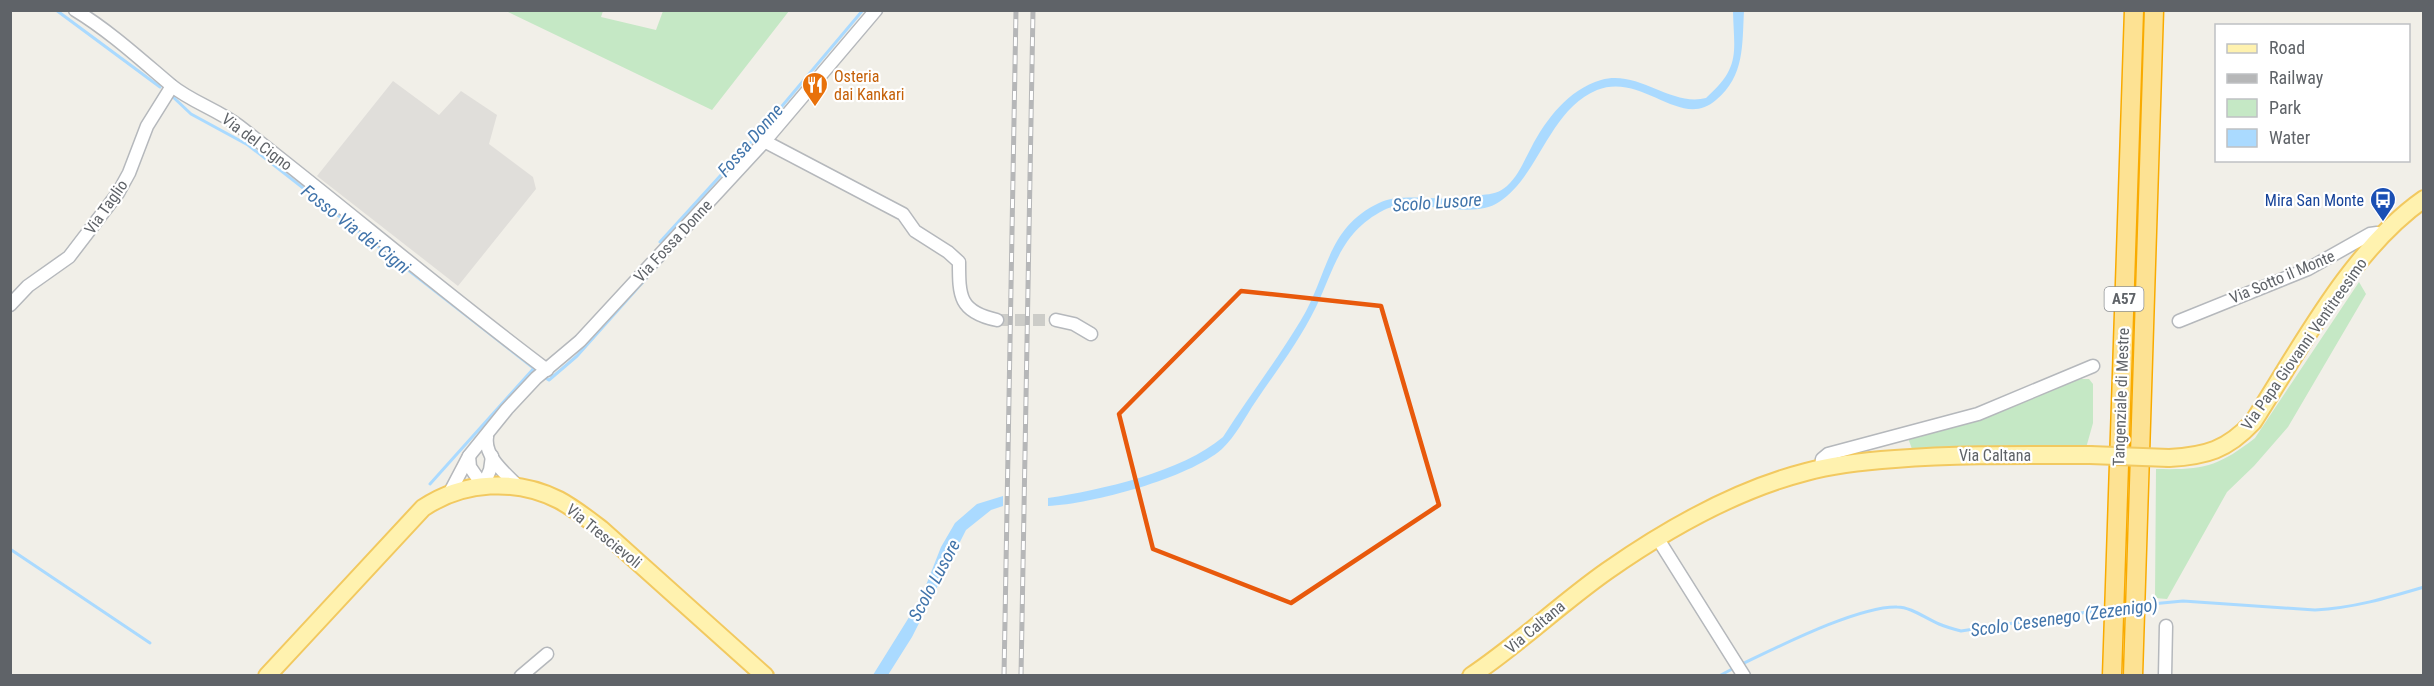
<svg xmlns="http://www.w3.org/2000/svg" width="2434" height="686" font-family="'Roboto Condensed',sans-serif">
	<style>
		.industrial { fill: #e0deda }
		.green { fill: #c5e8c5 }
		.water { fill: #aadaff }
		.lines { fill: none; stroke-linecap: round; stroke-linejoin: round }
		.stream { stroke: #aadaff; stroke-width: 3 }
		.minor-tunnel { stroke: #ccccc8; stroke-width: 12; stroke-dasharray: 12 6; stroke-linecap: butt }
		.minor-casing { stroke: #b5b8bc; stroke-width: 15 }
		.major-casing { stroke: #f2c960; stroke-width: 20 }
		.highway-casing { stroke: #f9ab00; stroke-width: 21 }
		.minor { stroke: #fff; stroke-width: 12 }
		.major { stroke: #fff2af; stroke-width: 16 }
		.highway { stroke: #fde293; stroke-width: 18 }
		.rail-casing { stroke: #b6b7b8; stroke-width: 5 }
		.rail { stroke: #fff; stroke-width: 3; stroke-dasharray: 9; stroke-linecap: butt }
		.major-bridge-casing { stroke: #f2c960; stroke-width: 20; stroke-linecap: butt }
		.major-bridge { stroke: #fff2af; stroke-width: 16 }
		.marked { fill: none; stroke: #e8590c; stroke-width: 4.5; stroke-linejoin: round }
		.labels { text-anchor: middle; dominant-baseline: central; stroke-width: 4.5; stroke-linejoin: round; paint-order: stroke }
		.shield { fill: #fff; stroke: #8f9295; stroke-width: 1.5 }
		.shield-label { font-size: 15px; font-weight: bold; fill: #5f6368 }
		.food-label { font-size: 16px; fill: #c56008; stroke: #fff; text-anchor: start }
		.street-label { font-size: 16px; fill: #5f6368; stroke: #fff }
		.transit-label { font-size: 16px; fill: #164399; stroke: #fff; text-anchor: end }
		.water-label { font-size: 18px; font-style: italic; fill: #4174aa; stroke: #fff }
	</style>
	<rect width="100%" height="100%" fill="#f1efe8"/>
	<path class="industrial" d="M393,81L439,115L461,91L497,115L489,144L533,177L536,189L458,286L317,176Z"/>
	<g class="green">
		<path d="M506,11H603L601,17L656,30L663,11H789L712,110Z"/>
		<path d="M2359,282L2366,294L2288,427L2254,466L2227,492L2167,599L2155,598L2156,469C2203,470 2218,467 2255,438Z"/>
		<path d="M2081,379H2089L2093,384V423L2086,448L1912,449L1908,438Z"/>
	</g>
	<g class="water">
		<path d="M1733,11H1744C1742,45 1745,76 1716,100C1681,131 1643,72 1597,90C1548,111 1540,175 1499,202C1470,222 1413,195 1384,210C1341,232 1335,267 1316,307C1300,340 1277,370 1256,401C1245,417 1236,436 1222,449C1189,478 1092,504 1048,506V498C1101,490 1182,472 1223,437C1248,398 1277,360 1301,320C1328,276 1326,228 1379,203C1399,193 1437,200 1460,199C1468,199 1475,196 1482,195C1492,194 1499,193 1507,186C1518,176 1524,161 1531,148C1546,119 1568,90 1601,80C1638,69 1671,107 1706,98C1741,67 1734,53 1733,11Z"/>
		<path d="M1003,496V506L991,510L966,530L912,637L888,675H873L921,598L941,547L955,523L977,504Z"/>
	</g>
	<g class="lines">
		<g class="stream">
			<path d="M56,10L160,87"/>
			<path d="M172,96L191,114L248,145L536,370"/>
			<path d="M660,242L761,131L863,10"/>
			<path d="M544,377L549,380L577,356L659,264"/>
			<path d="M430,484L535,367"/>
			<path d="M10,549L150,643"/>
			<path d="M2141,605L2183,601L2315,610C2353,608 2387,598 2424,587"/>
			<path d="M1742,664C1778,647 1858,606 1897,607C1911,607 1925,618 1939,624C1946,627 1953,629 1961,631L2108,609"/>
			<path d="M1719,676L1736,667"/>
		</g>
		<path class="minor-tunnel" d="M997,320H1056"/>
		<defs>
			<g id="minor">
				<path d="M75,10C111,32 141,60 172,86C192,102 218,110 239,126C342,206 442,291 547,370"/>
				<path d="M764,141L903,214L915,231L948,252L959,262C959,296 959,312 997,320"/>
				<path d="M10,305L28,286L69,257L118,193L129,173L147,126L172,86"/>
				<path d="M1056,320L1074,324L1091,334"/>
				<path d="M2179,321L2308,269L2370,234L2377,233L2381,236"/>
				<path d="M487,437C484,457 506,474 519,487"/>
				<path d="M469,456L470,467L483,486L490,470L492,456"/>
				<path d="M1821,468L1822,459L1828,454L1978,414L2093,366"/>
				<path d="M449,494L469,456L507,409L536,378L580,341L764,142L876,10"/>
				<path d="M1658,539L1744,676"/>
				<path d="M521,676L547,654"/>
				<path d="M2165,676L2166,626"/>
			</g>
			<g id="major">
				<path d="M2169,458C2206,456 2227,450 2253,422C2300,349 2351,250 2424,199"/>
				<path d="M267,676L423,508C463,481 516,478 559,500C574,508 588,519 601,529L765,676"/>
				<path d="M1471,676C1519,644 1560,604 1607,571C1667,529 1736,490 1806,472C1835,464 1866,461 1895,459C1961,454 2025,455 2090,455"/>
			</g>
			<g id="highway">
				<path d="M2112,676L2134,10"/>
				<path d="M2133,676L2154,10"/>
			</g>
		</defs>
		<use href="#minor" class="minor-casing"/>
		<use href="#major" class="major-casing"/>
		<use href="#highway" class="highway-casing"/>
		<use href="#minor" class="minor"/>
		<use href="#major" class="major"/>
		<use href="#highway" class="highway"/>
		<defs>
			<g id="rail">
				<path d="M1004,676L1016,10"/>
				<path d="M1021,676L1033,10"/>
			</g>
		</defs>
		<use href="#rail" class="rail-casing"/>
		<use href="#rail" class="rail"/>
		<defs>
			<path id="major-bridge" d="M2090,455L2169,458"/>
		</defs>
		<use href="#major-bridge" class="major-bridge-casing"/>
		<use href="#major-bridge" class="major-bridge"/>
	</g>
	<path class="marked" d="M1241,291L1381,306L1439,505L1291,603L1153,549L1119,414Z"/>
	<defs>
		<symbol id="restaurant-pin" viewBox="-11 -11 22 30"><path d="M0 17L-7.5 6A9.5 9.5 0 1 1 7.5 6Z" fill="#e8710a" stroke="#fff"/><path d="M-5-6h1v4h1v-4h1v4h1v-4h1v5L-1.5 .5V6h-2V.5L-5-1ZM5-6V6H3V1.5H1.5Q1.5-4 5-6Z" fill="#fff"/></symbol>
		<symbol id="bus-pin" viewBox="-11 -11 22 30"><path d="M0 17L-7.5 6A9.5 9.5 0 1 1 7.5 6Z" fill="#1a4fb4" stroke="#fff"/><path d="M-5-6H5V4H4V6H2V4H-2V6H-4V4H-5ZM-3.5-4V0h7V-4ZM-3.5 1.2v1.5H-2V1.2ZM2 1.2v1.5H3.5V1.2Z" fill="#fff"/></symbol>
	</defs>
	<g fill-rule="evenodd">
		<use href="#restaurant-pin" x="800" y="70" width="30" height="40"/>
		<use href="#bus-pin" x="2368" y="185" width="30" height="40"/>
	</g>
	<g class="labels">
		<rect class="shield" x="2104.5" y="287" width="39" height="24" rx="4.5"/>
		<g class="shield-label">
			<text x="2124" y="299">A57</text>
		</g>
		<g class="food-label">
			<text x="834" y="76">Osteria<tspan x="834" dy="18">dai Kankari</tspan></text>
		</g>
		<g class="street-label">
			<text transform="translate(257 142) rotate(37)">Via del Cigno</text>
			<text transform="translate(106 207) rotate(-55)">Via Taglio</text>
			<text transform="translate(673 241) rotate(-47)">Via Fossa Donne</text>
			<text transform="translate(2282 277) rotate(-23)">Via Sotto il Monte</text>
			<text transform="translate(2304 344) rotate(-55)">Via Papa Giovanni Ventitreesimo</text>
			<text transform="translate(2121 397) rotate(-88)">Tangenziale di Mestre</text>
			<text x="1995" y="455">Via Caltana</text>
			<text transform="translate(604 536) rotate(39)">Via Trescievoli</text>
			<text transform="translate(1535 627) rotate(-40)">Via Caltana</text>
		</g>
		<g class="transit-label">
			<text x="2364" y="200">Mira San Monte</text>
		</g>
		<g class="water-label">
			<text transform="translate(750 140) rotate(-49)">Fossa Donne</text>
			<text transform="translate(1437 202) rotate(-4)">Scolo Lusore</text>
			<text transform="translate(356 229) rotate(38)">Fosso Via dei Cigni</text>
			<text transform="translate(934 580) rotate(-62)">Scolo Lusore</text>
			<text transform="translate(2064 617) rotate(-8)">Scolo Cesenego (Zezenigo)</text>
		</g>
	</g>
	<rect width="2434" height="686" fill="none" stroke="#5f6368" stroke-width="24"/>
	<rect x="2215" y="24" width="195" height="138" fill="#ffffff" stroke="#bfc1c3" stroke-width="1.5"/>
	<rect x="2227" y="44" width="30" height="9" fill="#fff2af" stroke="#bfc1c3" stroke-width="1.5"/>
	<text x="2269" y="54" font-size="18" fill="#5f6368">Road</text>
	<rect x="2227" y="74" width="30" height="9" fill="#b6b7b8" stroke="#bfc1c3" stroke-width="1.5"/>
	<text x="2269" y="84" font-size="18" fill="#5f6368">Railway</text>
	<rect x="2227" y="99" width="30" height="18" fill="#c5e8c5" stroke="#bfc1c3" stroke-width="1.5"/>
	<text x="2269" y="114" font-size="18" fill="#5f6368">Park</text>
	<rect x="2227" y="129" width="30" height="18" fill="#aadaff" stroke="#bfc1c3" stroke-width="1.5"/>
	<text x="2269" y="144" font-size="18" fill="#5f6368">Water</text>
</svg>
